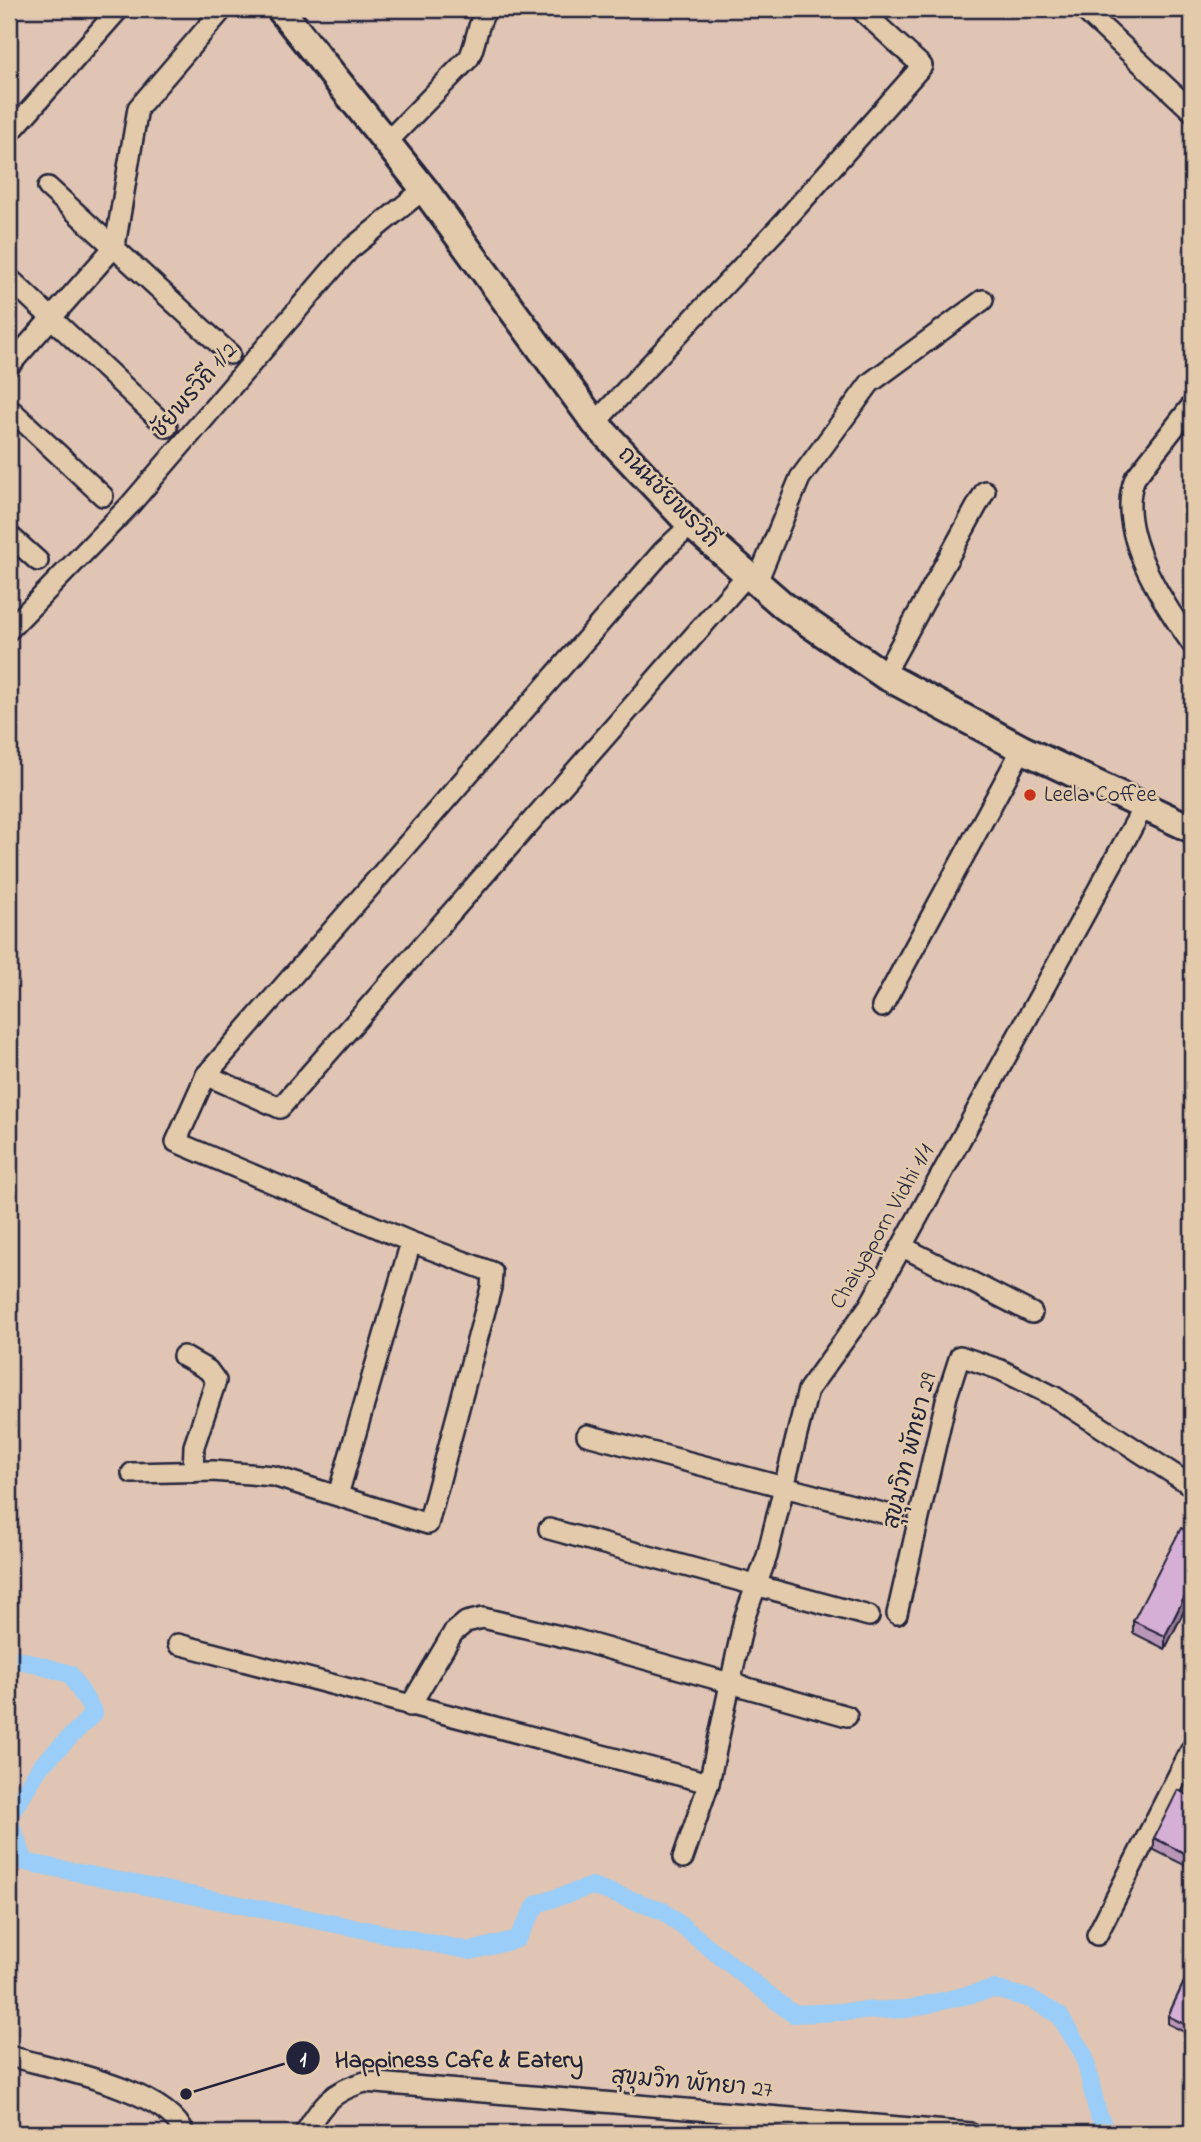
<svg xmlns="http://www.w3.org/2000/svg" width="1201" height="2142" font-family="'Indie Flower','Playpen Sans Thai',sans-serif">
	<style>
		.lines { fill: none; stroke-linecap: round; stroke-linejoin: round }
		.canal { stroke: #9acdf7; stroke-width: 18 }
		.minor-casing { stroke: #22223b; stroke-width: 24 }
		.major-casing { stroke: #22223b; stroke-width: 32 }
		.minor { stroke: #e2caab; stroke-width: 19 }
		.major { stroke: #e2caab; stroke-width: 26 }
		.wall { fill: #b896b8; stroke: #22223b; stroke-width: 2 }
		.shaded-wall { fill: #967a96; stroke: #22223b; stroke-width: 2 }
		.building { fill: #d6afd6; stroke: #22223b; stroke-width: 2 }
		.poi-dot { fill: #c8321e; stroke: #e2caab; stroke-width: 2.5 }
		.labels { text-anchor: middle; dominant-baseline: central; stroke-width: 5; stroke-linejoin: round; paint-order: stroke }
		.street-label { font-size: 23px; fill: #22223b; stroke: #e2caab }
		.poi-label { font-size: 23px; fill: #22223b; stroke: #e2caab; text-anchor: start }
		.leader { fill: none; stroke: #22223b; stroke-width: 2.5 }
		.callout-dot { fill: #22223b; stroke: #e2caab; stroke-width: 2.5 }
		.mark-label { font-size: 21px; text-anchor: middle; font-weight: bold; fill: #fff }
		.callout-label { font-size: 24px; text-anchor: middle; font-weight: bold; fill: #22223b; stroke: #e2caab; stroke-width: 5; stroke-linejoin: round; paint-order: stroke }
	</style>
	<rect width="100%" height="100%" fill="#e0c5b4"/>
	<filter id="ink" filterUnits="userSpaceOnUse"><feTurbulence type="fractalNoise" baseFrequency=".0143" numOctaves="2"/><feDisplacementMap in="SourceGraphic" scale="14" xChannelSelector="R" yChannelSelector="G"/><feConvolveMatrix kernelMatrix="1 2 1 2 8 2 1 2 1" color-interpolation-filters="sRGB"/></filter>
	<g filter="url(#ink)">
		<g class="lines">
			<g class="canal">
				<path d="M9,1661L17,1659L70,1674L94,1713L40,1767L9,1816"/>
				<path d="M9,1820L25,1862L471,1951L517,1939L537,1904L592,1886L663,1911L793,2014L907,2009L994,1989L1031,1999L1059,2015L1084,2055L1098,2114L1107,2133"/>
			</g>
			<defs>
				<g id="minor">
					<path d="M1083,9L1192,111"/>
					<path d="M9,134L119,9"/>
					<path d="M386,143L469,58C477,42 476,25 487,9"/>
					<path d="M48,187L230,354"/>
					<path d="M9,278L167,427"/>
					<path d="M9,366L115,246L138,108L223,9"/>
					<path d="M1192,405L1135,478C1114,530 1163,603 1192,644"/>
					<path d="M9,408L103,496"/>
					<path d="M595,423L781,225L922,66L860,9"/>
					<path d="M9,535L38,561"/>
					<path d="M757,582L800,478L870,383L983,300"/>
					<path d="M9,630L130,505L348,251L424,189"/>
					<path d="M884,675L985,491"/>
					<path d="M882,1007L1022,749"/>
					<path d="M206,1075L280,1108L748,574"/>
					<path d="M903,1247L1032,1313"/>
					<path d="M183,1356L208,1370L216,1381L194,1446L193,1472"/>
					<path d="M587,1435L894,1516"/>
					<path d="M132,1473L213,1471L273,1476L428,1524L491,1288L492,1272L411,1242L176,1142L206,1075L664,550L691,525"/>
					<path d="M338,1495L411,1242"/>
					<path d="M549,1529L869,1616"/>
					<path d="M897,1614L947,1396L960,1356L1001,1370L1055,1397L1192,1486"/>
					<path d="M178,1644L709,1783"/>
					<path d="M410,1706L453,1633L466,1622L483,1618L577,1640L847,1716"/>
					<path d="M683,1858L709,1783L744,1619L767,1556L808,1390L869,1306L1144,806"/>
					<path d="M1097,1935L1192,1748"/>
					<path d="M9,2056C52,2068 167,2089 184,2133"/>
					<path d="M305,2133C322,2104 332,2091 365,2082L971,2133"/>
				</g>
				<path id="major" d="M280,9L424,189L595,423L691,525L784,606L884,675L1022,749L1192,829"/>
			</defs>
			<use href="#minor" class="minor-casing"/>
			<use href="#major" class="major-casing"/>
			<use href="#minor" class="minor"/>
			<use href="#major" class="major"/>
		</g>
		<g class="wall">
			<path d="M1192,1534V1595L1165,1649L1133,1633V1621Z"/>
			<path d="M1192,1797V1869L1154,1850V1838Z"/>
			<path d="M1192,1965V2036L1168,2024V2016Z"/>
		</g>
		<path class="shaded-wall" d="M1192,1582V1595L1165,1649V1636Z"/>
		<g class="building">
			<path d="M1181,1528L1192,1534V1582L1165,1636L1133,1621Z"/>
			<path d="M1178,1790L1192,1797V1857L1154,1838Z"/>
			<path d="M1192,1965V2028L1168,2016Z"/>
		</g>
	</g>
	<circle class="poi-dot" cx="1030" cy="795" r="7"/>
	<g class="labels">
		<g class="street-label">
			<text transform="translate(195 391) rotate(-49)">ชัยพรวิถี 1/2</text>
			<text transform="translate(668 498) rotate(45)">ถนนชัยพรวิถี</text>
			<text transform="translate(883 1227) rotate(-60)">Chaiyaporn Vidhi 1/1</text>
			<text transform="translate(911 1451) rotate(-76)">สุขุมวิท พัทยา 29</text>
			<text transform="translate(692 2084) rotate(5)">สุขุมวิท พัทยา 27</text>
		</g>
		<g class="poi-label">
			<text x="1044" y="795">Leela Coffee</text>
		</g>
	</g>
	<path class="leader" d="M186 2094L303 2058"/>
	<g class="callout-dot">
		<circle cx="186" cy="2094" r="7"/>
		<circle cx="303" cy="2058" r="18"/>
	</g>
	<g class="mark-label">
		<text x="303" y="2066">1</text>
	</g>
	<g class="callout-label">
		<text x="459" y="2067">Happiness Cafe &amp; Eatery</text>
	</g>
	<rect width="1201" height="2142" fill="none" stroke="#e2caab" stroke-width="35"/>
	<rect x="18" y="18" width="1166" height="2107" fill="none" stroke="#22223b" stroke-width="2.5" filter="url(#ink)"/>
</svg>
